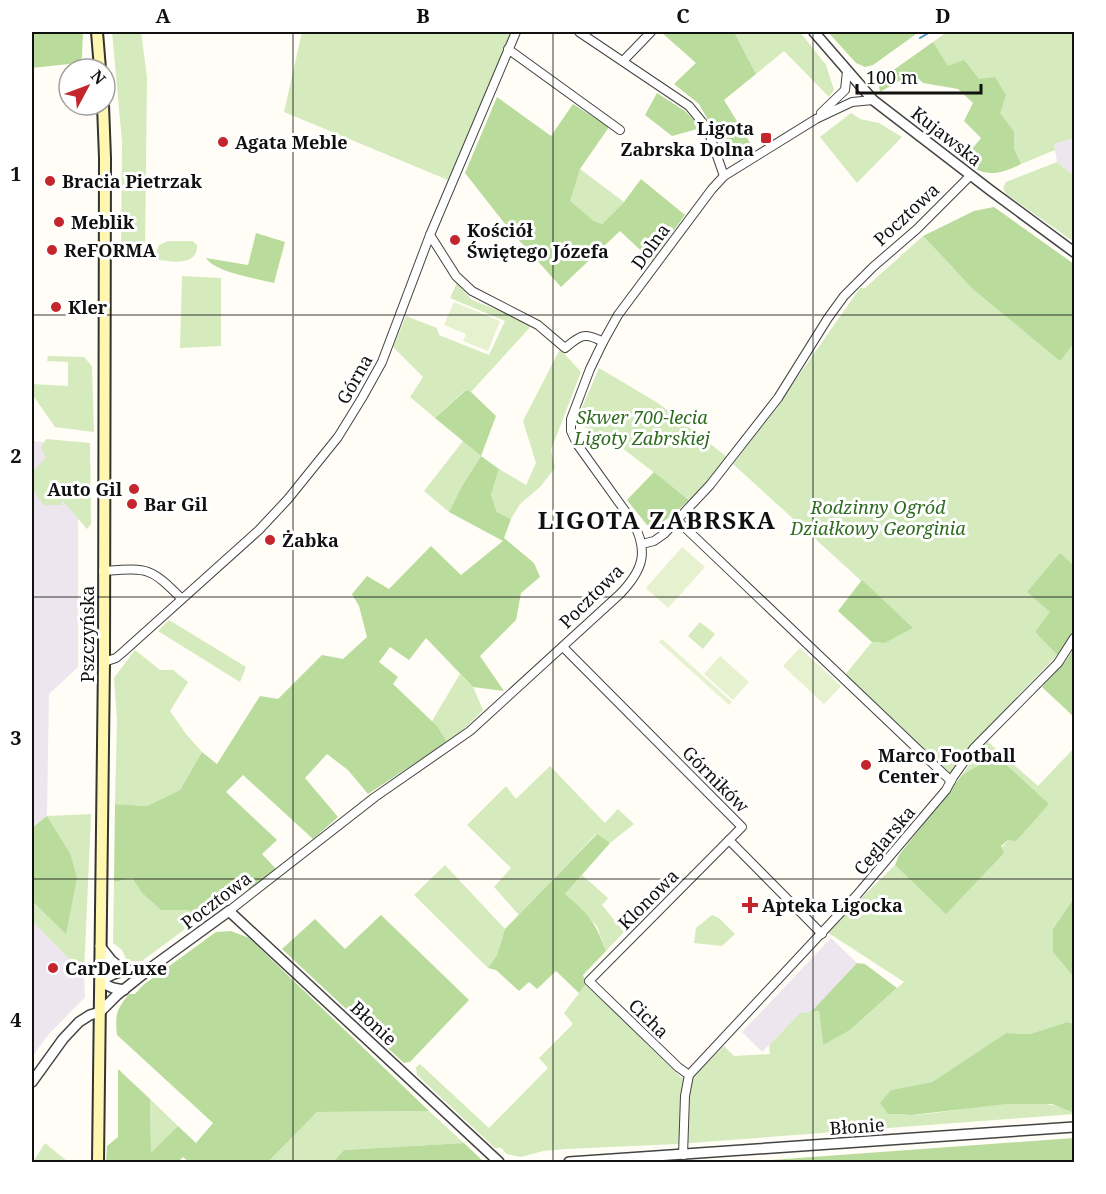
<svg xmlns="http://www.w3.org/2000/svg" width="1106" height="1194" font-family="'Noto Serif',serif">
	<style>
		.industrial { fill: #eee6ef }
		.green { fill: #d5ebbd }
		.forest { fill: #b9dc9c }
		.pitch { fill: #e6f2cf }
		.lines { fill: none; stroke-linecap: round; stroke-linejoin: round }
		.stream { stroke: #3f96cf; stroke-width: 2 }
		.minor-casing { stroke: #444; stroke-width: 10 }
		.tertiary-casing { stroke: #444; stroke-width: 12 }
		.secondary-casing { stroke: #333; stroke-width: 14 }
		.minor { stroke: #fff; stroke-width: 8 }
		.tertiary { stroke: #fff; stroke-width: 9 }
		.secondary { stroke: #fff6b0; stroke-width: 10 }
		.grid { fill: none; stroke: #111; stroke-width: 1.5; stroke-opacity: 0.55 }
		.poi-dot { fill: #c4262e; stroke: #fff; stroke-width: 2 }
		.labels { text-anchor: middle; dominant-baseline: central; stroke-width: 6; stroke-linejoin: round; paint-order: stroke }
		.poi-label { font-size: 18px; font-weight: bold; fill: #111; stroke: #fff; text-anchor: start }
		.street-label { font-size: 18px; fill: #111; stroke: #fff }
		.park-label { font-size: 18px; font-style: italic; fill: #2f6b1f; stroke: #fff }
		.district-label { font-size: 24px; font-weight: bold; letter-spacing: 1.5px; fill: #111; stroke: #fff }
		.neatline { fill: none; stroke: #111; stroke-width: 2 }
		.grid-label { font-size: 20px; text-anchor: middle; font-weight: bold; fill: #111 }
	</style>
	<rect width="100%" height="100%" fill="#fffdf5"/>
	<g class="industrial">
		<path d="M1074,138V176L1057,162L1054,144Z"/>
		<path d="M32,441L78,446V667L49,694L47,816L32,828Z"/>
		<path d="M32,921L84,974L85,997L48,1035L32,1057Z"/>
		<path d="M831,938L857,963L811,1012L800,1013L762,1052L742,1032Z"/>
	</g>
	<g class="green">
		<path d="M112,32H141L147,77L145,248C140,256 136,258 126,257L121,252L122,142Z"/>
		<path d="M302,32H511L448,180L284,112Z"/>
		<path d="M734,32H800L826,65L834,90L829,97L784,51L756,74Z"/>
		<path d="M947,32H1074V138L1054,144L1055,150L1021,164L1014,148V131L1000,113L979,79L948,67L933,42Z"/>
		<path d="M851,113L860,119L879,123L902,137L857,183L820,137Z"/>
		<path d="M1057,162L1074,176V242L1006,194L1003,188L1006,182Z"/>
		<path d="M580,169L624,202L602,224L594,221L569,201Z"/>
		<path d="M923,236L955,270L1074,267V574L1051,613L1035,632L1057,655L971,745L950,775L844,676L872,642L885,643L913,628L733,464L780,402L860,288H865Z"/>
		<path d="M168,241H192L197,245C198,266 173,262 159,260L155,255L159,245Z"/>
		<path d="M182,276L221,278V346L180,348Z"/>
		<path d="M457,283L472,300L533,324L471,392L465,390L435,418L410,397L423,377L393,347L406,316L437,328L439,335L489,355L505,321L450,298Z"/>
		<path d="M560,349L581,372L551,450L555,468L540,487L520,504L511,519L497,512L491,495L499,469L526,485L536,463L523,421Z"/>
		<path d="M48,356L84,357L92,366L94,432L55,427L32,394V384L68,386V362L47,361Z"/>
		<path d="M599,368L658,403L727,457L691,501L617,444L577,423L578,417Z"/>
		<path d="M46,439L90,443L91,524L87,529L62,500V505H44L32,489V472L46,458L41,448Z"/>
		<path d="M463,441L481,456L462,486L449,512L424,491Z"/>
		<path d="M169,620L246,667L240,682L158,631Z"/>
		<path d="M700,622L715,634L703,649L688,636Z"/>
		<path d="M135,650L160,670H173L188,682L170,711L186,734L202,752L180,790L147,806L115,804L117,719L114,678Z"/>
		<path d="M460,674L473,687L483,710L462,731L447,742L432,721Z"/>
		<path d="M987,741L1038,786L1074,748V898L1053,929V952L1072,975L1074,973V1024L1067,1022L1030,1034L1006,1033L932,1082L891,1090L888,1114C896,1115 904,1115 912,1115C953,1114 1042,1089 1074,1114L677,1144L566,1149L543,1151L521,1157L507,1154L501,1148H495L417,1075L416,1067L420,1064L489,1128L548,1068L539,1058L573,1024L564,1013L586,984L682,1078L695,1075L724,1046L734,1056L770,1054L769,1045L800,1013L819,1011L823,1044L850,1030L904,982L827,932L895,865L946,913L1008,840L986,761L962,775Z"/>
		<path d="M550,766L605,823L618,809L634,824L610,843L596,834L519,915L494,887L511,868L467,825L506,786L516,799Z"/>
		<path d="M91,814L84,974L32,921V901L66,933L70,853L47,816Z"/>
		<path d="M445,865L505,929L497,955L488,968L414,895Z"/>
		<path d="M582,875L608,898L602,905L624,932L606,951L597,926L565,894Z"/>
		<path d="M132,878L142,893L161,910H189L200,918L142,961H127L122,950L113,943L114,882Z"/>
		<path d="M712,915L719,918L735,934L722,946L694,943L696,928Z"/>
		<path d="M150,1099L178,1126L151,1154Z"/>
		<path d="M429,1111L464,1143L344,1150L333,1162H268L317,1112Z"/>
		<path d="M45,1143L68,1162H33Z"/>
	</g>
	<g class="forest">
		<path d="M32,32H83L82,57L78,63L32,68Z"/>
		<path d="M661,32H734L756,74L724,100L752,146L734,155L724,148L699,104L674,84L696,63Z"/>
		<path d="M828,32H919L873,65L865,67L856,63Z"/>
		<path d="M933,42L948,66L964,60L979,79L995,77L1006,95L1000,113L1014,131V148L1021,164C997,176 984,177 962,161L981,138L964,121L973,103L958,89L923,83L913,73L880,92L878,81Z"/>
		<path d="M657,93L685,111L701,128L672,136L645,115Z"/>
		<path d="M497,97L551,136L573,104L609,127L580,169L570,201L594,221L602,224L624,202L641,179L685,215L652,261L620,231L561,287L509,229L465,173Z"/>
		<path d="M994,207L1074,264V343L1060,361L973,289L923,236L974,211Z"/>
		<path d="M256,233L285,242L274,283C256,278 216,273 206,258L248,265Z"/>
		<path d="M466,390L471,392L496,416L481,456L499,469L491,495L497,512L511,519L504,538L534,563L540,577L521,593L516,620L480,656L504,691L473,687L426,638L409,660L390,647L379,662L398,677L393,684L437,726L447,742L368,794L348,770L327,754L305,778L338,817L313,839L243,775L226,792L277,840L262,854L276,869L250,890L245,886L200,918L189,910H161L142,893L132,878L114,882L115,804L147,806L180,790L202,752L217,764L260,696L278,699L322,655L343,659L367,637L359,606L352,594L367,576L389,589L431,546L461,575L503,541L449,512L462,486L481,456L435,418Z"/>
		<path d="M654,472L689,500C676,511 665,526 647,525L627,500Z"/>
		<path d="M1060,553L1074,566V632L1057,655L1035,632L1050,612L1027,592Z"/>
		<path d="M862,580L913,628L885,643L872,642L838,611Z"/>
		<path d="M1074,648V717L1042,687L1066,661Z"/>
		<path d="M1000,759L1049,804L1016,841L1008,840L1001,846L1004,853L946,914L895,865L899,855L962,775L986,761Z"/>
		<path d="M47,816L70,853L77,878L66,934L32,901V828Z"/>
		<path d="M597,834L610,843L565,894C589,915 595,921 606,951L583,975L586,984L579,993L556,971L537,989L529,982L519,991L496,970L488,968L497,955L505,929Z"/>
		<path d="M1074,898V973L1072,975L1053,952V929Z"/>
		<path d="M381,915L469,1000L410,1062L404,1063L282,949L315,919L345,949Z"/>
		<path d="M231,931L249,938L429,1111L317,1112L268,1162H189L183,1157L178,1162H106L107,1146L118,1137V1069L150,1099L151,1153L178,1126L196,1143L213,1123L117,1035C115,1015 116,1010 129,994H135L143,985L216,932Z"/>
		<path d="M857,963L865,964L897,988L850,1030L823,1045L819,1011L811,1012Z"/>
		<path d="M1067,1022L1074,1024V1113L1052,1104H1006L912,1115L888,1114L880,1103L891,1090L932,1082L1006,1033L1030,1034Z"/>
		<path d="M1074,1138V1162H773L771,1160Z"/>
		<path d="M464,1143L484,1162H333L344,1150Z"/>
	</g>
	<g class="pitch">
		<path d="M454,302L500,321L488,351L463,341L466,334L444,325Z"/>
		<path d="M682,547L705,567L668,608L646,588Z"/>
		<path d="M662,639L732,702L729,705L659,642Z"/>
		<path d="M800,648L841,686L824,704L783,666Z"/>
		<path d="M720,656L749,682L733,700L704,674Z"/>
	</g>
	<g class="lines">
		<path class="stream" d="M920,38L930,32"/>
		<defs>
			<g id="minor">
				<path d="M579,32L689,106L703,123L710,136L724,176"/>
				<path d="M508,49L620,130"/>
				<path d="M623,61L651,32"/>
				<path d="M821,113L845,90L847,71"/>
				<path d="M430,235L456,276L472,291L538,325L565,348C580,336 584,331 603,342"/>
				<path d="M678,521L951,781"/>
				<path d="M642,544L654,541L664,534L710,485L778,398L828,318L844,296L873,267L917,229L970,176"/>
				<path d="M103,571C149,568 150,567 182,599"/>
				<path d="M563,647L742,827L729,840L822,934"/>
				<path d="M104,662L116,658L122,653L259,530L288,499L338,437L362,398L382,362L430,235L516,32"/>
				<path d="M229,911L375,797L470,731L620,594C643,570 649,552 633,522L577,444L571,431V419L590,369L603,342L618,315L712,189L724,176L816,119L852,102L873,100"/>
				<path d="M689,1075L678,1067L589,981L729,840"/>
				<path d="M683,1155L685,1096L689,1075L856,896L946,790L953,777L974,748L1058,663L1074,638"/>
			</g>
			<g id="tertiary">
				<path d="M814,32L873,100L990,190L1074,252"/>
				<path d="M100,946L111,960L123,970"/>
				<path d="M124,990L113,988L100,982C117,969 129,971 149,968"/>
				<path d="M32,1082L63,1039L79,1022L90,1015L100,1012L117,995L152,967L229,911L499,1162"/>
				<path d="M569,1162L1074,1127"/>
			</g>
			<g id="secondary">
				<path d="M97,32L100,69"/>
				<path d="M98,1162L104,662L105,158L103,105"/>
			</g>
		</defs>
		<use href="#minor" class="minor-casing"/>
		<use href="#tertiary" class="tertiary-casing"/>
		<use href="#secondary" class="secondary-casing"/>
		<use href="#minor" class="minor"/>
		<use href="#tertiary" class="tertiary"/>
		<use href="#secondary" class="secondary"/>
	</g>
	<path class="grid" d="M293,32V1162M553,32V1162M813,32V1162M32,315H1074M32,597H1074M32,879H1074"/>
	<g class="poi-dot">
		<rect x="760" y="132" width="12" height="12" rx="3"/>
		<circle cx="223" cy="142" r="6"/>
		<circle cx="50" cy="181" r="6"/>
		<circle cx="59" cy="222" r="6"/>
		<circle cx="455" cy="240" r="6"/>
		<circle cx="52" cy="250" r="6"/>
		<circle cx="56" cy="307" r="6"/>
		<circle cx="134" cy="489" r="6"/>
		<circle cx="132" cy="504" r="6"/>
		<circle cx="270" cy="540" r="6"/>
		<circle cx="866" cy="765" r="6"/>
		<path d="M747 896h6v6h6v6h-6v6h-6v-6h-6v-6h6z"/>
		<circle cx="53" cy="968" r="6"/>
	</g>
	<g class="labels">
		<g class="poi-label">
			<text x="754" y="128" text-anchor="end">Ligota<tspan x="754" dy="21">Zabrska Dolna</tspan></text>
			<text x="235" y="142">Agata Meble</text>
			<text x="62" y="181">Bracia Pietrzak</text>
			<text x="71" y="222">Meblik</text>
			<text x="467" y="230">Kościół<tspan x="467" dy="21">Świętego Józefa</tspan></text>
			<text x="64" y="250">ReFORMA</text>
			<text x="68" y="307">Kler</text>
			<text x="122" y="489" text-anchor="end">Auto Gil</text>
			<text x="144" y="504">Bar Gil</text>
			<text x="282" y="540">Żabka</text>
			<text x="878" y="755">Marco Football<tspan x="878" dy="21">Center</tspan></text>
			<text x="762" y="905">Apteka Ligocka</text>
			<text x="65" y="968">CarDeLuxe</text>
		</g>
		<g class="street-label">
			<text transform="translate(947 136) rotate(38)">Kujawska</text>
			<text transform="translate(906 214) rotate(-43)">Pocztowa</text>
			<text transform="translate(650 246) rotate(-54)">Dolna</text>
			<text transform="translate(354 379) rotate(-61)">Górna</text>
			<text transform="translate(591 596) rotate(-45)">Pocztowa</text>
			<text transform="translate(87 634) rotate(-90)">Pszczyńska</text>
			<text transform="translate(716 779) rotate(45)">Górników</text>
			<text transform="translate(884 840) rotate(-50)">Ceglarska</text>
			<text transform="translate(648 899) rotate(-45)">Klonowa</text>
			<text transform="translate(216 900) rotate(-37)">Pocztowa</text>
			<text transform="translate(649 1018) rotate(44)">Cicha</text>
			<text transform="translate(374 1023) rotate(43)">Błonie</text>
			<text transform="translate(857 1126) rotate(-4)">Błonie</text>
		</g>
		<g class="park-label">
			<text x="642" y="417">Skwer 700-lecia<tspan x="642" dy="21">Ligoty Zabrskiej</tspan></text>
			<text x="878" y="507">Rodzinny Ogród<tspan x="878" dy="21">Działkowy Georginia</tspan></text>
		</g>
		<g class="district-label">
			<text x="657" y="519">LIGOTA ZABRSKA</text>
		</g>
	</g>
	<rect width="1106" height="1194" fill="none" stroke="#ffffff" stroke-width="66"/>
	<g transform="translate(87 87) rotate(49)"><circle r="28" fill="#ffffff" stroke="#a0a0a0" stroke-width="1.5"/>
	<path d="M0-4.5L10 22L0 15L-10 22Z" fill="#c4262e"/>
	<text y="-9" font-size="16" font-weight="bold" text-anchor="middle" fill="#111111">N</text>
	</g>
	<path d="M857 84v9h124v-9" fill="none" stroke="#111111" stroke-width="3"/>
	<text x="866" y="84" font-size="18" fill="#111111" stroke="#ffffff" stroke-width="4.5" paint-order="stroke">100 m</text>
	<rect x="33" y="33" width="1040" height="1128" class="neatline"/>
	<g class="grid-label">
		<text x="163" y="23">A</text>
		<text x="423" y="23">B</text>
		<text x="683" y="23">C</text>
		<text x="943" y="23">D</text>
		<text x="16" y="181">1</text>
		<text x="16" y="463">2</text>
		<text x="16" y="745">3</text>
		<text x="16" y="1027">4</text>
	</g>
</svg>
